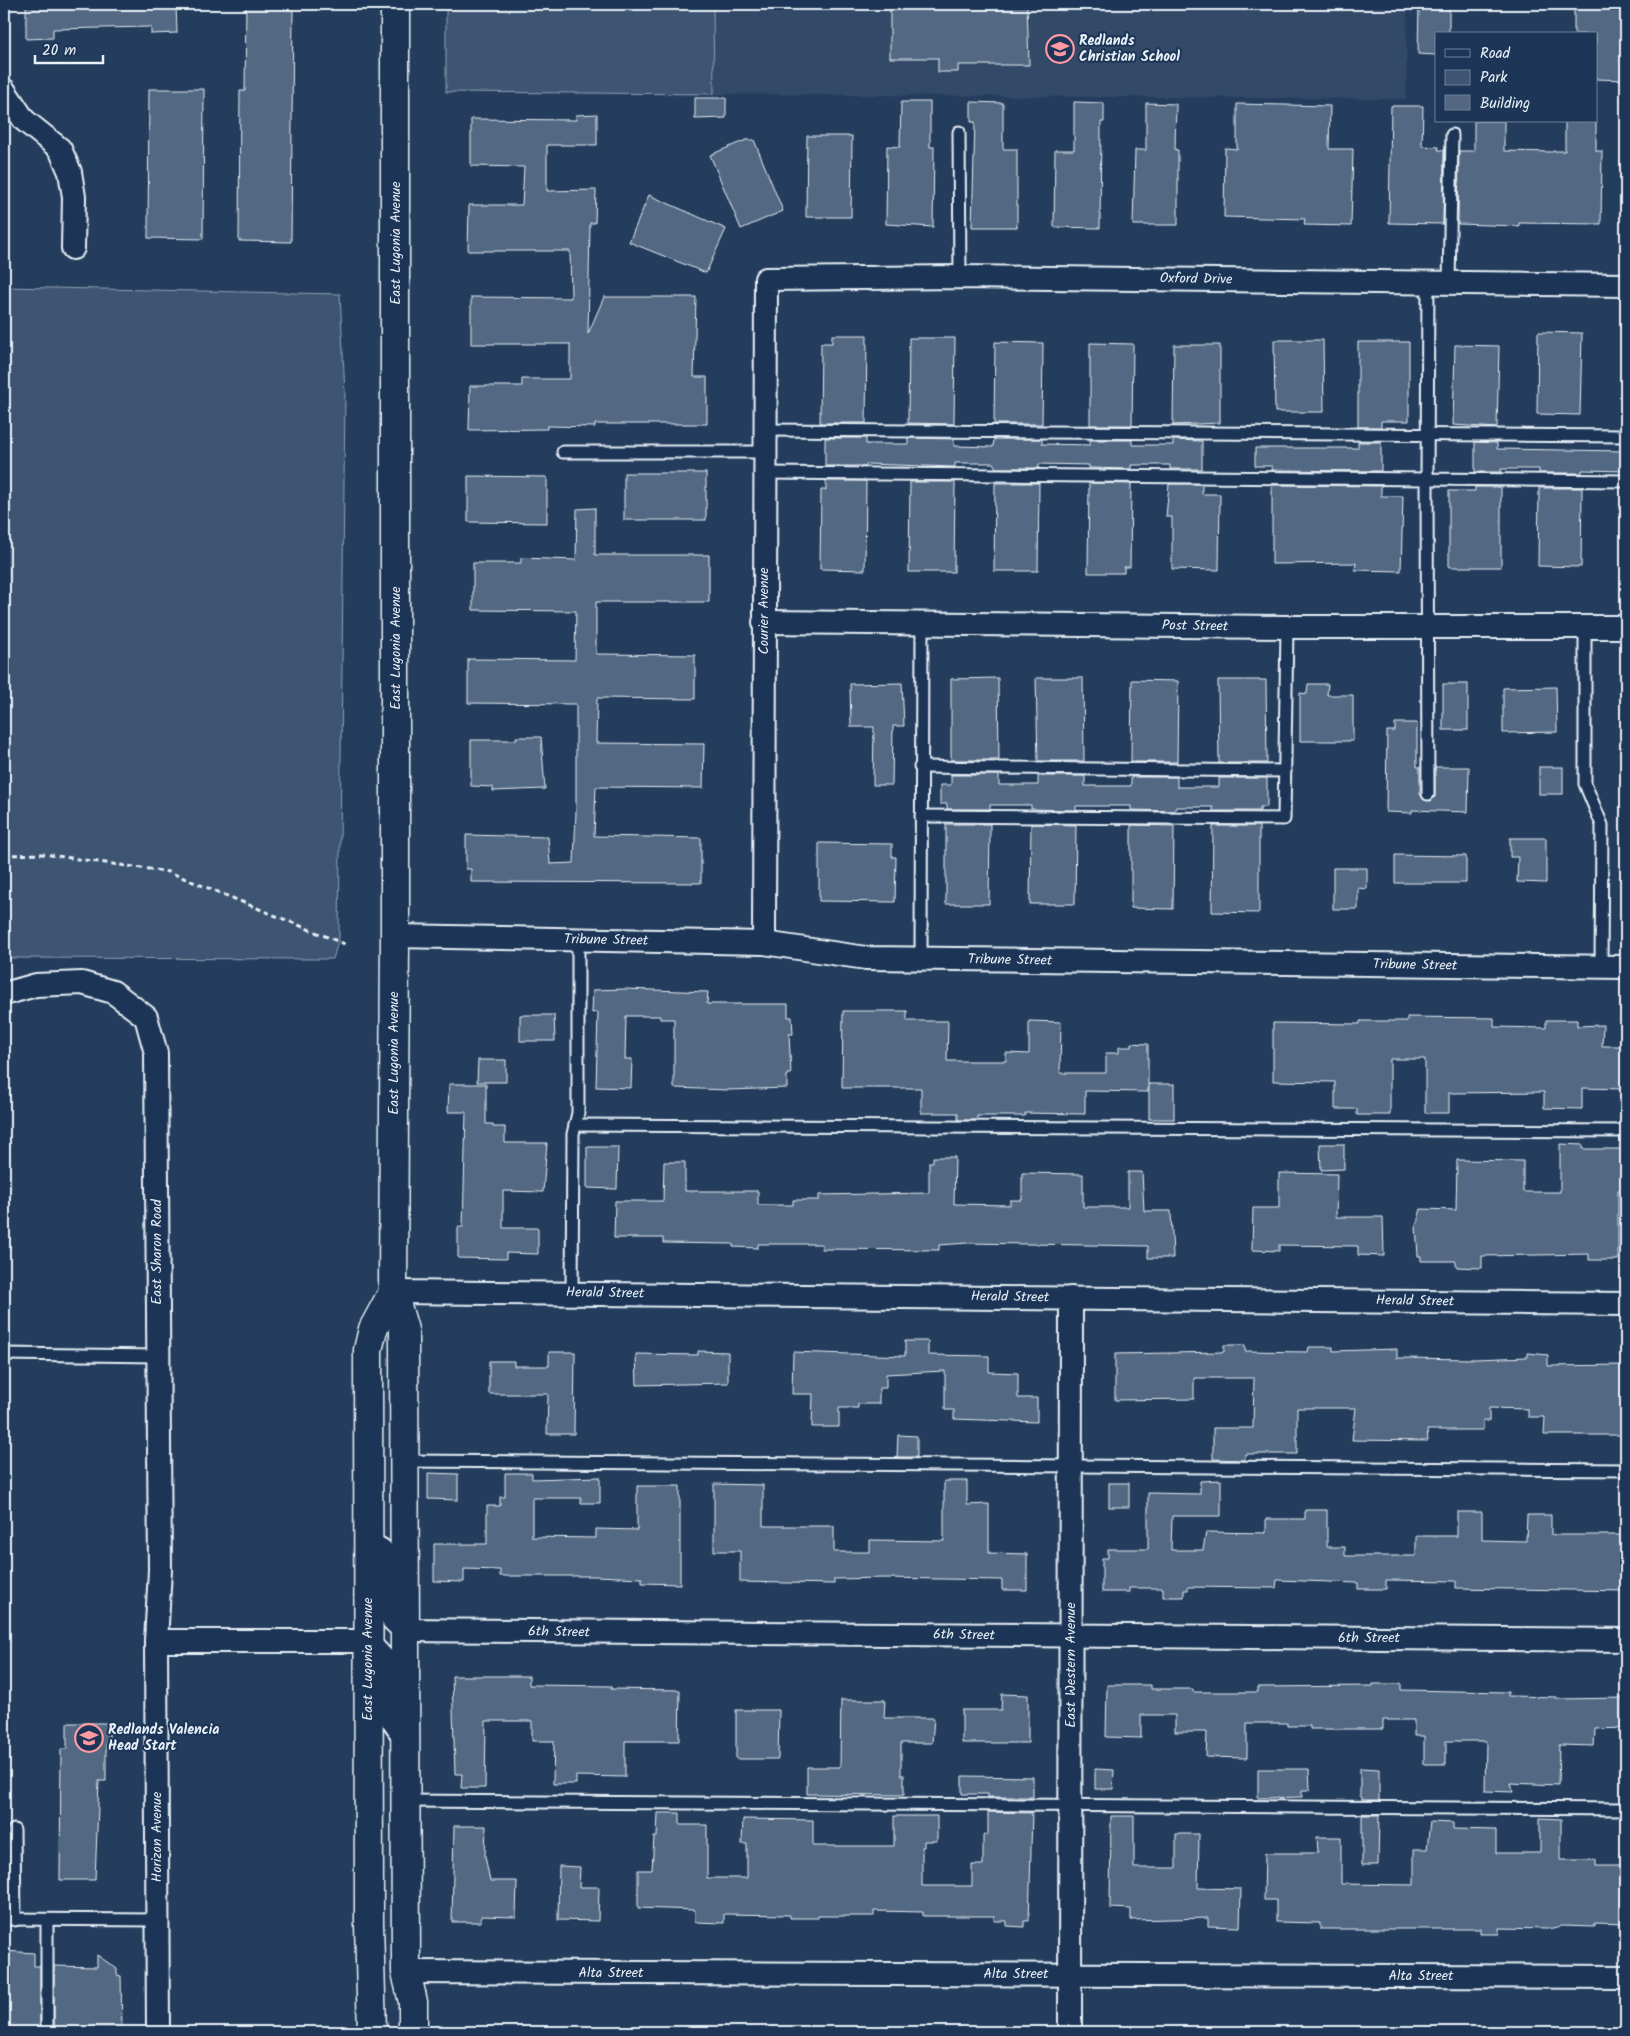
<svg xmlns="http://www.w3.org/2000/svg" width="1630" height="2036" font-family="Kalam,sans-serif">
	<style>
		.built { fill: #334a68 }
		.green { fill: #3e5472; stroke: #93a2b5 }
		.building { fill: #536782; stroke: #e8f1f8 }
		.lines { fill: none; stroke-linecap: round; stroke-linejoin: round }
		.service-casing { stroke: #e8f1f8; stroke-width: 15 }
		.minor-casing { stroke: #e8f1f8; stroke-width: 26 }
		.secondary-casing { stroke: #e8f1f8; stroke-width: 31 }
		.path { stroke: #e8f1f8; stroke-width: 3; stroke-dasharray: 5 4; stroke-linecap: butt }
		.service { stroke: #1d3557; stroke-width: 11 }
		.minor { stroke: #1d3557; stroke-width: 22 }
		.secondary { stroke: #1d3557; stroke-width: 28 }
		.labels { text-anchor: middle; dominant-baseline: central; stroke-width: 4; stroke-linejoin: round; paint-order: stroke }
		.poi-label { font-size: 14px; font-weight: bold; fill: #e8f1f8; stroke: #1d3557; text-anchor: start }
		.street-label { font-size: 14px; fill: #e8f1f8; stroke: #1d3557 }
	</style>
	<rect width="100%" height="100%" fill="#253d5d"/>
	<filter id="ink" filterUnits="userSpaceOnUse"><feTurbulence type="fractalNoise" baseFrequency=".02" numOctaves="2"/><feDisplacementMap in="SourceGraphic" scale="10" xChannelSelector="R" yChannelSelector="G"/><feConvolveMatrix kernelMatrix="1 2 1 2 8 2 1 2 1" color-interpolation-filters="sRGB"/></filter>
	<g filter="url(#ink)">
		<path class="built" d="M713,4H1407L1406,99L714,94Z"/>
		<g class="green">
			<path d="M446,4H713L714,94L446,92Z"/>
			<path d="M4,287L340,294L345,393L339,938L333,959L4,958Z"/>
		</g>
		<g class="building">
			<path d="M26,4H176L177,33L151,34V27L53,29V38L26,39Z"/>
			<path d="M246,4H293L291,242L239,241L240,91H245Z"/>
			<path d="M890,4H1027L1029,65H958V72H938V58H890Z"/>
			<path d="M1419,4H1449V34H1436V55L1418,54Z"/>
			<path d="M1605,4H1626V80L1596,79V34H1574V6L1605,7Z"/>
			<path d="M149,89H204L203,239L148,238Z"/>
			<path d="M695,98H726V118L695,119Z"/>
			<path d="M901,102H930V147H934L933,227L886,224L887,146L900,147Z"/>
			<path d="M971,102L1003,103V149H1017V227H972L975,122H971Z"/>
			<path d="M1074,102L1104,103V122H1101L1100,228L1054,227L1055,150H1074Z"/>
			<path d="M1146,103L1176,104L1175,150H1178V225H1133L1135,150H1146Z"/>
			<path d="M1237,104L1330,106L1329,149H1353L1351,226L1304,225L1305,219L1224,217L1225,148L1237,149Z"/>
			<path d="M1391,106H1423L1422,146L1439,147L1438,150H1444L1443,224L1389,223Z"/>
			<path d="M597,114V145H547V191L596,190L595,223H590L588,334L604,297H696L694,377H707V424H595V427L547,426V429L469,430L470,386H522V379H570V344H471V297L571,298L570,251H468L469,205H522L524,167L471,166V119L576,120V115Z"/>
			<path d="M1474,121H1504V151L1552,152L1553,151H1565V121H1596V151H1602L1601,224L1519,223V226L1458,224L1459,151H1474Z"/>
			<path d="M807,136H852L851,217H806Z"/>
			<path d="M746,140H754L783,211L741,229L710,155Z"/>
			<path d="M649,195L726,229L706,273L629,242Z"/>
			<path d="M1538,332L1582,333L1580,415L1537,414Z"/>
			<path d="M832,335H867L866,423H820L821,343H832Z"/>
			<path d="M909,338H955L954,424L908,423Z"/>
			<path d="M1274,340H1323L1324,412H1275Z"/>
			<path d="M995,342L1043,343L1042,424H994Z"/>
			<path d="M1358,342H1409V421H1381V427H1358Z"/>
			<path d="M1090,343L1133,344L1132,425H1090Z"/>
			<path d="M1174,345H1220V423L1173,425Z"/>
			<path d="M1455,345L1499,346L1497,428L1453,425Z"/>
			<path d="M825,438H866V444H908V438L954,439V446L993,447L994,439H1042V444L1090,445V440H1132V445H1173V440L1202,441V469H1170V465H1131V469L1089,468V465L1039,464V468H996L993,463H955V467L866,464V466H825Z"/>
			<path d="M1358,442H1381V471L1272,470V466H1255V448H1358Z"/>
			<path d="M1475,442L1497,443V449L1626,451V471L1582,470V473H1539V469H1501V472H1475Z"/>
			<rect x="624" y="473" width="82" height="47"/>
			<path d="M468,476L547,477V523L468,522Z"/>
			<path d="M826,481H866L865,570L820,569L821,490H826Z"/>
			<path d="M910,482H955L954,572H909Z"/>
			<path d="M995,483H1039L1038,571H994Z"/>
			<path d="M1089,483L1131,484L1130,567H1124V573H1088Z"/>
			<path d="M1169,484H1202V494H1220L1219,570L1172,569V517H1166Z"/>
			<path d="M1272,485L1381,486V496H1403L1401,571L1355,570L1356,563L1272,564Z"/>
			<path d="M1475,487H1501V567H1449V491H1475Z"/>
			<path d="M1539,488H1582L1581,567L1538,566Z"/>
			<path d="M595,508V555H709V602H596V654L695,655V699L597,698L596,743L704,744L703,788L596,787L594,836L701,838V883L471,882V869H466V835L548,837L550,864L574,863L576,811V704L468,703V659L575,660L576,611L473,610V563H521V558L576,560L577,509Z"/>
			<path d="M998,678L999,760H951V679Z"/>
			<path d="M1036,678H1083L1084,761H1038Z"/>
			<path d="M1132,680L1178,681L1177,762H1131Z"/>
			<path d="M1218,680H1266L1267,763H1219Z"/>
			<path d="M902,683L904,726H893L892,785H873L874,727H851L850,684Z"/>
			<path d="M1308,684H1328L1327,695H1353V741H1300V693L1307,694Z"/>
			<rect x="1443" y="684" width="25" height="46"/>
			<path d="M1556,687L1557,732L1503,733V688Z"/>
			<path d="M1395,723H1417V767H1420V794L1424,800L1431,801L1435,797V767H1469L1468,812L1412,810V813L1386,812L1387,731H1395Z"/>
			<path d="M516,737H541L545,789L493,791V787L471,786V740H516Z"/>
			<rect x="1539" y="767" width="24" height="27"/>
			<path d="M951,775H999V785H1038V776H1085V786H1131V777H1177V787H1219V778H1267V807H1260V811H1213V807H1176L1174,811L1131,810V806H1076V810L1031,809V805H990V809H947V804H940V785H951Z"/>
			<path d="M946,824H990L989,904H946Z"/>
			<path d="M1031,824L1076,825L1075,904H1030Z"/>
			<path d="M1131,825L1174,826L1173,909L1131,908Z"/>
			<path d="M1213,826H1259V913L1212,912Z"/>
			<path d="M1510,838H1546V883L1517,882L1518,857H1510Z"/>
			<path d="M819,843L892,844V857H896L895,902L819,901Z"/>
			<path d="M1395,855L1466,856V883H1395Z"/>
			<path d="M1333,868H1367V889L1358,888V909H1333Z"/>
			<path d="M625,989L708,992L707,1004H788V1017H792L793,1034H789L791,1074H787V1088L728,1090L674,1088V1019H660V1016H626L625,1059H632L631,1088L596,1087L598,1012L592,1013L593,990Z"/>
			<path d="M843,1011H907V1021H948L947,1061H1006V1053L1029,1054V1021L1061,1022L1060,1073H1106V1053H1119V1047H1131V1043L1148,1044V1092L1085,1091V1114L1025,1113V1116H977V1120H958V1113H921V1088H842Z"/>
			<path d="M520,1015H554L555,1041H520Z"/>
			<path d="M1407,1017L1494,1018V1027L1546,1028V1020H1577V1026L1603,1025L1602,1046H1624L1623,1089L1582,1088V1109L1544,1108V1092L1449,1093V1113H1425V1059H1390V1115H1357V1109H1335V1082L1273,1081V1023L1360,1024V1021H1407Z"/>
			<path d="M478,1060H506V1082H477Z"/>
			<path d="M449,1084H486V1124H493V1127H505V1143H547L543,1192L503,1191V1228H538V1254L506,1253V1259L458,1258V1227H463L466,1112H448Z"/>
			<rect x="1149" y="1084" width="25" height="35"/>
			<path d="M1320,1144H1344V1169L1321,1170Z"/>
			<path d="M1560,1144L1583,1145V1149H1626V1190H1618V1260H1589V1254L1482,1256V1268L1456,1267V1261H1421V1256H1418L1416,1226L1421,1209L1456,1210L1457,1160L1523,1161V1192H1560Z"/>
			<path d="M587,1147H618L617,1189L587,1188Z"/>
			<path d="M933,1157H955L954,1204L1010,1205V1200H1022V1173L1083,1174V1207H1128V1172H1142L1144,1211H1171L1173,1258H1148V1246L968,1243L939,1245V1250L822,1249V1244H758V1248L733,1247V1244L663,1243V1238H614L615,1201H663L664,1162H685V1191H758V1205H793V1200H819V1195L929,1193V1162H933Z"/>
			<path d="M1279,1173L1337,1174L1336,1217H1383L1384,1256L1358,1255V1246L1279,1245V1251L1252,1250L1253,1208H1279Z"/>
			<path d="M905,1341H928V1355L989,1356V1372L1018,1373V1398H1037V1422L954,1419V1410H945V1371L886,1374V1388H879V1404H858V1408H839V1427H812L813,1394H792L793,1352L905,1356Z"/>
			<path d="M1224,1345H1245V1351L1308,1352L1309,1347H1333V1351L1397,1349V1358L1476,1359L1528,1357V1353L1548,1355V1366L1626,1365L1625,1435H1544L1545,1417H1528V1409L1489,1408V1421H1483V1430H1427L1428,1441L1352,1440L1356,1408H1297V1454H1245V1460L1213,1459V1428H1253L1254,1378H1194V1399L1115,1400V1354L1224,1352Z"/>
			<path d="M698,1351L728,1352V1383L637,1385L636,1354L698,1355Z"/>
			<path d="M549,1352H575L574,1434H547L548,1394H489V1361H514V1366H549Z"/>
			<path d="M898,1435L917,1436V1457H897Z"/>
			<path d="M428,1473L458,1474V1500L428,1499Z"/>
			<path d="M505,1473H532V1479L600,1477V1503H581V1498H532V1537L596,1538V1529L637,1530V1486H680V1584L642,1583V1578L596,1576H500V1570L464,1569V1582L434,1581V1544H487V1506H500V1497H505Z"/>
			<path d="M1221,1480V1516H1172L1171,1550H1203L1206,1532L1266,1533V1519H1305V1510H1327V1547H1345V1556H1416V1536H1457V1512H1482V1540L1526,1541L1527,1515H1551V1535H1626V1591L1456,1588V1581L1386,1580V1589H1358V1583L1277,1580L1276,1588L1188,1587V1590H1184V1597H1163V1588H1129V1592H1102V1558H1108V1549H1148V1493L1200,1494V1481Z"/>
			<path d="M944,1481H967V1505L989,1504V1553L1027,1554V1590H1002V1580L885,1578L834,1579V1584L740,1582V1551H714V1484L763,1485V1526H834V1552H870V1540L944,1541Z"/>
			<rect x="1109" y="1483" width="20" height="24"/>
			<path d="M452,1676H529V1685L611,1686V1689L680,1690L679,1741H625V1777L576,1776V1784H553L554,1741H532V1721H486L485,1788H461L462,1774H455Z"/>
			<path d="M1373,1684H1401V1690L1508,1692V1696L1557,1697V1699L1626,1698V1728L1595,1729L1594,1746L1559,1745L1558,1785L1510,1783L1513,1792L1485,1791L1486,1741H1446V1764H1424V1736H1414V1720H1383V1729H1310V1726H1287V1723H1247V1758L1206,1757L1207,1732H1175V1715H1141V1738L1106,1737L1107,1685H1151V1689H1193V1692H1258V1687L1373,1686Z"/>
			<path d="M1002,1694L1028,1695V1743H962V1710H1001Z"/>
			<path d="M841,1700H885L884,1718H934L932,1743H901V1775H904V1795L807,1794V1767H840Z"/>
			<path d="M736,1710H779L778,1759H736Z"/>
			<path d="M67,1723H109V1743H106V1781H99L95,1880H60L61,1749H67Z"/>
			<path d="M1360,1768L1379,1769V1800H1362V1797L1360,1796Z"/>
			<path d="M1095,1769L1114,1770L1113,1789H1095Z"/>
			<path d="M1258,1769H1309L1310,1790H1302V1797L1258,1798Z"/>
			<path d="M962,1776L1033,1777V1797H988V1794H962Z"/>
			<path d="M988,1812L1032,1813L1029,1921H1024V1927L1007,1926V1921H994V1916H923V1912L874,1911V1916H818V1918H790V1915L724,1914V1923L695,1922V1910L638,1908V1870H652L654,1837H657L658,1813H680V1825H707V1878H747V1844H742L743,1819L813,1820V1846H894V1816H937V1841H924V1847H922V1886H972V1865H983V1835H988Z"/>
			<path d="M1362,1815H1379L1378,1865H1362Z"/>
			<path d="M1111,1816H1134V1868H1176V1834H1199L1198,1888L1241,1889L1240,1927L1208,1926V1918L1131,1920V1909L1110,1908Z"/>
			<path d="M1540,1818L1561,1819V1860H1596V1866H1626V1924L1595,1923V1927L1561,1926L1548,1929L1499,1928V1934H1480V1929H1320V1923L1276,1922V1900H1264L1265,1853H1318L1317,1837H1341V1884L1414,1885V1849H1427L1430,1822L1453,1823V1829L1496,1830V1853H1540Z"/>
			<path d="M454,1826H486L485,1856L490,1881H517L516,1917L481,1916V1922H452Z"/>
			<path d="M559,1866L580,1867L579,1887H599L598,1921L558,1920Z"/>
			<path d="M4,1951L34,1953V1966H40V2032H4Z"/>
			<path d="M97,1955L117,1969V1975L121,1976L122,2032H54V1966L97,1967Z"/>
		</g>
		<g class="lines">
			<defs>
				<g id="service">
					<path d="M959,132L960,277"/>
					<path d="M1428,281L1427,479L1626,481"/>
					<path d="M1449,282L1452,135"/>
					<path d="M766,430L1626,436"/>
					<path d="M563,452H765"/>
					<path d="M765,473L1427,479L1428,794"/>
					<path d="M1585,627V784L1602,825L1601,967"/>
					<path d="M920,767L1285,771"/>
					<path d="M921,816L1284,819L1287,627"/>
					<path d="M921,959L922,623"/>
					<path d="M575,1125L1626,1131"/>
					<path d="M572,1293L573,1134L578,1113V940"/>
					<path d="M4,1354L158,1356"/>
					<path d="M404,1461L1626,1470"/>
					<path d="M405,1801L1626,1809"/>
					<path d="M14,1830L15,1920"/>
					<path d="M4,1919L157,1920"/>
					<path d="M47,2032V1920"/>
				</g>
				<g id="minor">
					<path d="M4,90L24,120L60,149L70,172L74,197L73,248"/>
					<path d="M764,622L1287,627H1626"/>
					<path d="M395,936L764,943L866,958L1626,967"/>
					<path d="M764,943L766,279L960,277L1626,285"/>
					<path d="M4,994L36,985L82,983L113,992L146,1017L156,1053L160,1570L156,1641L158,2032"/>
					<path d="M393,1292L1626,1304"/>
					<path d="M369,1543L381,1550L388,1559L393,1620L404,1630L1626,1640"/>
					<path d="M156,1641H367L389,1665L393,1721L400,1731"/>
					<path d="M406,1972L1626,1977"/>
					<path d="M1070,2032L1071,1298"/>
				</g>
				<g id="secondary">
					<path d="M395,4V936L393,1292L404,1330L406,1972L413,2002V2032"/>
					<path d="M372,2032L369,1924L368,1350L373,1329L393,1292"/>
				</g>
			</defs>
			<use href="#service" class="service-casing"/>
			<use href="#minor" class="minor-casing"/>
			<use href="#secondary" class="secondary-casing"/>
			<path class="path" d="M4,855L43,854L169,872L347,945"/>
			<use href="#service" class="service"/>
			<use href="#minor" class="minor"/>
			<use href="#secondary" class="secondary"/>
		</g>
	</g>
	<defs>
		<symbol id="school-ring" viewBox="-11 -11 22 22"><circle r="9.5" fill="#1d3557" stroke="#ff9aa2" stroke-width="1.5"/><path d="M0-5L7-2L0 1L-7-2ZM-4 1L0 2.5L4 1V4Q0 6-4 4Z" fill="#ff9aa2"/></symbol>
	</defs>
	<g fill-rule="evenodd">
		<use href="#school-ring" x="1044" y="33" width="32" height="32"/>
		<use href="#school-ring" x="73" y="1722" width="32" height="32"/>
	</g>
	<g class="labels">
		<g class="poi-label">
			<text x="1079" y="41">Redlands<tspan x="1079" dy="16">Christian School</tspan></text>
			<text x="108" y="1730">Redlands Valencia<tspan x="108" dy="16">Head Start</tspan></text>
		</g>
		<g class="street-label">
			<text transform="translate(396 243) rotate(-90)">East Lugonia Avenue</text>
			<text transform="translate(1196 279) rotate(1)">Oxford Drive</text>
			<text transform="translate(764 611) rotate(-90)">Courier Avenue</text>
			<text transform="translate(1195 626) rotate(1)">Post Street</text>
			<text transform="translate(396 648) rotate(-90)">East Lugonia Avenue</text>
			<text transform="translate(606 940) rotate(1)">Tribune Street</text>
			<text transform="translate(1010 960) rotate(1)">Tribune Street</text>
			<text transform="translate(1415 965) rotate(1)">Tribune Street</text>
			<text transform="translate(394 1053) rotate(-90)">East Lugonia Avenue</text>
			<text transform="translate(157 1252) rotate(-90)">East Sharon Road</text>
			<text transform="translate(605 1293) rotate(1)">Herald Street</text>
			<text transform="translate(1010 1297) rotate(1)">Herald Street</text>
			<text transform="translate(1415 1301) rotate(1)">Herald Street</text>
			<text transform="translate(559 1632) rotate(1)">6th Street</text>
			<text transform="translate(964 1635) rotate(1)">6th Street</text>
			<text x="1369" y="1638">6th Street</text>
			<text transform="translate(368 1659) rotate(-90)">East Lugonia Avenue</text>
			<text transform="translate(1071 1665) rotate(-90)">East Western Avenue</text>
			<text transform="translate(157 1837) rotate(-90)">Horizon Avenue</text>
			<text x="611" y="1973">Alta Street</text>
			<text x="1016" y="1974">Alta Street</text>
			<text x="1421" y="1976">Alta Street</text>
		</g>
	</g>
	<rect width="1630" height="2036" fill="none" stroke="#1d3557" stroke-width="20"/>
	<rect x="10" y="10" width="1610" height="2016" fill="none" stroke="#e8f1f8" stroke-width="2" filter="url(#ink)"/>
	<rect x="1435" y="32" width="162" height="90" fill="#1d3557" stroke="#6e8097"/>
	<rect x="1445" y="49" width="25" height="8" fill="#1d3557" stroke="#6e8097"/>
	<text x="1480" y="58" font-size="15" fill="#e8f1f8">Road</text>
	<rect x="1445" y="70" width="25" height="15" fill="#3e5472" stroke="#6e8097"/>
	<text x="1480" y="82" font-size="15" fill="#e8f1f8">Park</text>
	<rect x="1445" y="95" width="25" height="15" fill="#536782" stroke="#6e8097"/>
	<text x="1480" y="108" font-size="15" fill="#e8f1f8">Building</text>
	<path d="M35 55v8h68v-8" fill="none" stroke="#e8f1f8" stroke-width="2.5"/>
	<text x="42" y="55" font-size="15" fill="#e8f1f8" stroke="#1d3557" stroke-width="4" paint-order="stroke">20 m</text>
</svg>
